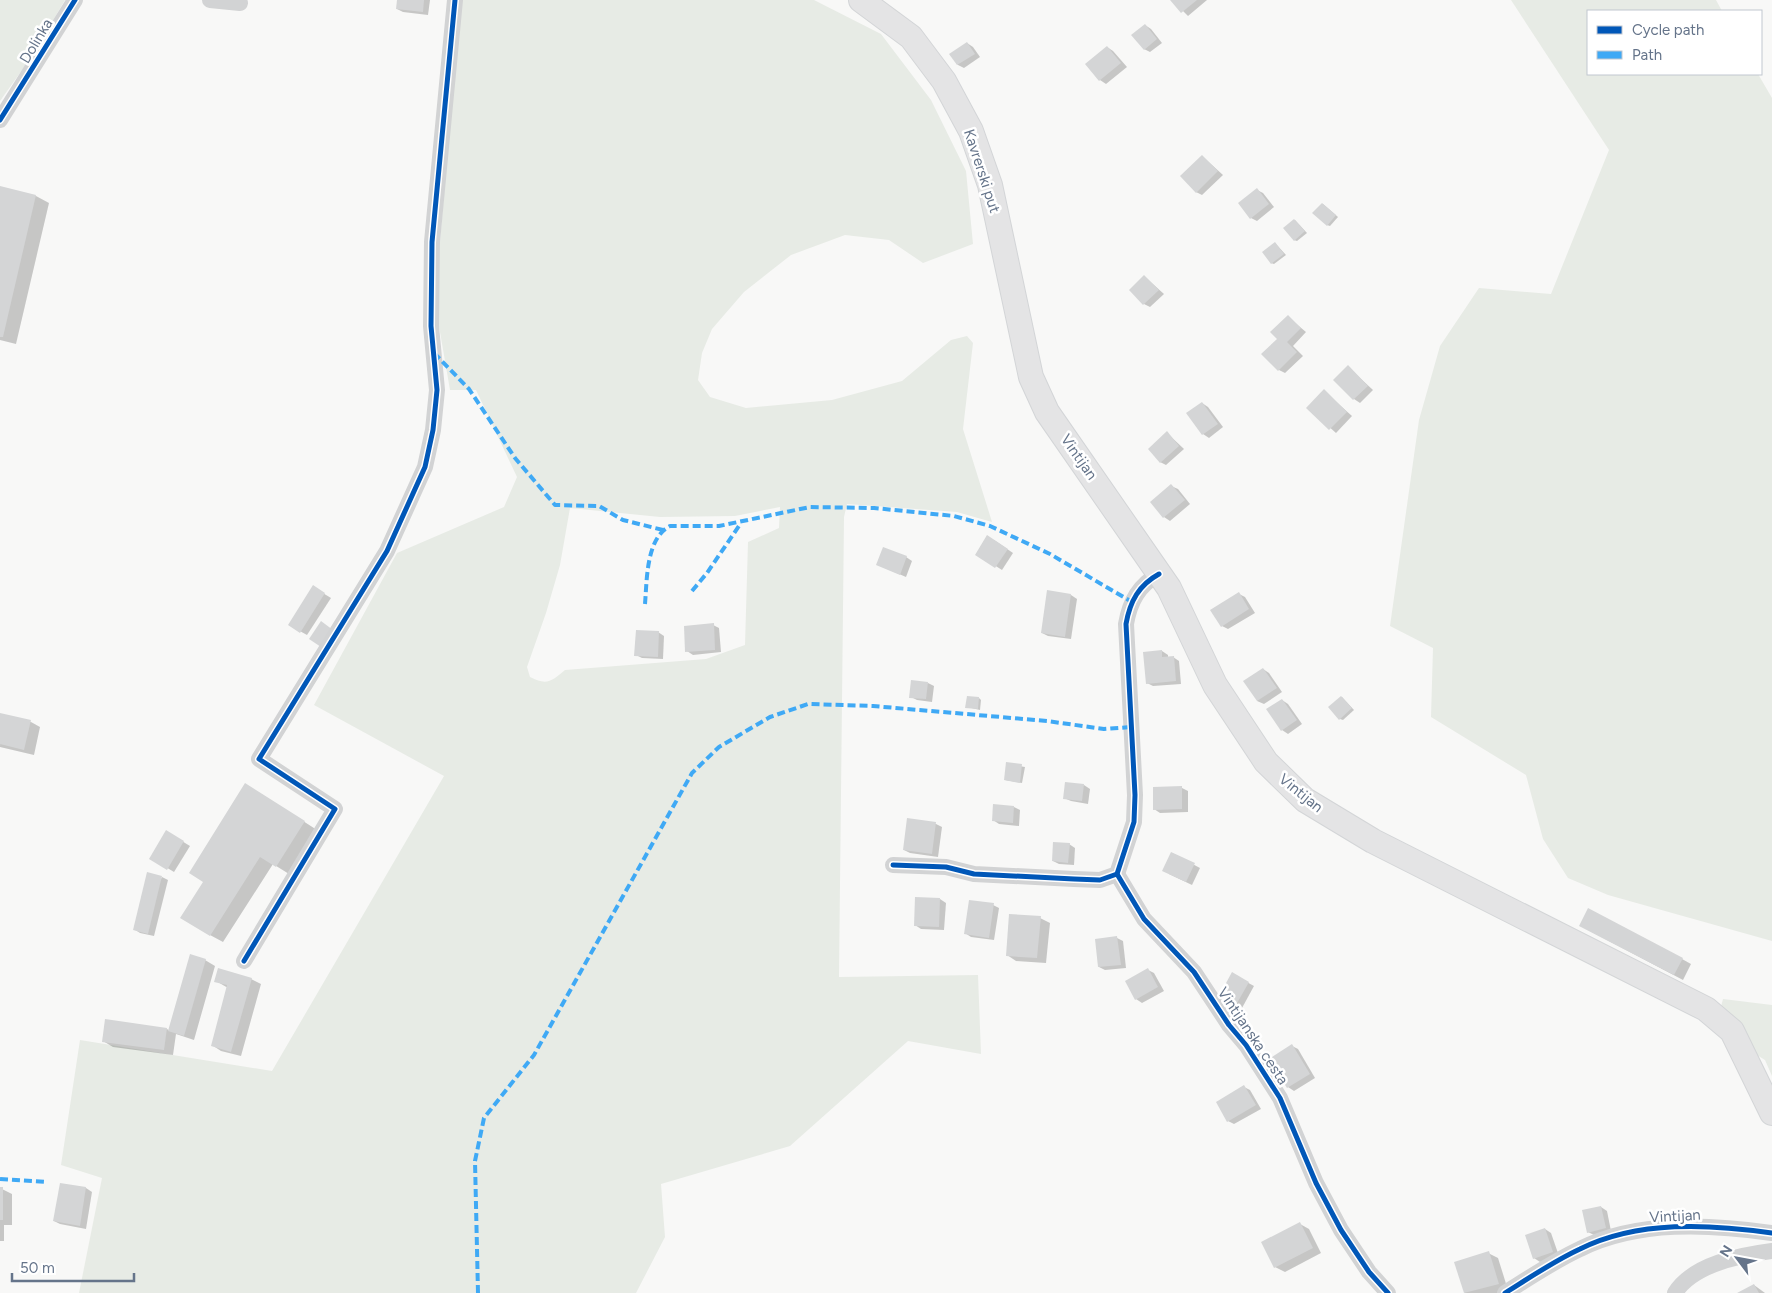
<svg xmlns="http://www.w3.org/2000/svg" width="1772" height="1293" font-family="Figtree,sans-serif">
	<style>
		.green { fill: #e7ebe5; fill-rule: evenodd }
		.shadow { fill: #0003 }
		.building { fill: #d4d5d6 }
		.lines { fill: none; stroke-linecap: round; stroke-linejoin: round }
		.secondary-casing { stroke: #d3d5d7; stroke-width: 26 }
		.minor { stroke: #d2d3d4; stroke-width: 16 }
		.secondary { stroke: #e4e4e5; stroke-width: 24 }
		.quiet { stroke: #3fa9f5; stroke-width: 4; stroke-dasharray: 8 4; stroke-linecap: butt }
		.cycleway-casing { stroke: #fff; stroke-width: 8 }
		.cycleway { stroke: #0057b8; stroke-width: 5 }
		.labels { text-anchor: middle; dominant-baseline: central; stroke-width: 5; stroke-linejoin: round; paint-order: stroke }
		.street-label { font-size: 15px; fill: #65748a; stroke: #fff }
	</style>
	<rect width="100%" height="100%" fill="#f8f8f7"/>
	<g class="green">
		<path d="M0,0H65L32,56L0,101Z"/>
		<path d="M460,0H814L881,34L931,100L966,171L973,244L923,263L889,240L845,235L791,255L744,292L712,329L702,353L698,380L710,397L746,408L832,400L902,381L951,340L967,336L973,343L963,429L992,522L957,512L847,504L844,517L839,977L978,975L981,1054L908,1041L790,1146L661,1184L665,1237L636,1293H79L102,1178L61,1165L80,1040L272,1071L444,776L314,705L397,553L504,507L517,477L476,390H450L435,303ZM780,507L779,528L748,542L745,645L706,659L565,670C552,681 547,686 530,677L527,667L546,613L560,565L570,508L660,517L735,516Z"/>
		<path d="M1511,0H1716L1722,11H1588V74H1758L1772,98V941L1608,895L1568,878L1543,839L1526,775L1431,717L1433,648L1390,626L1419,420L1440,346L1479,288L1551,294L1609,150Z"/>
		<path d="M1723,999L1772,1005V1076L1765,1060L1715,1029Z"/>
	</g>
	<g class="shadow">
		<path d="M398,0H430L428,15L403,12L397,9Z"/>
		<path d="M1172,0H1207L1188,16Z"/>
		<path d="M1145,25L1151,29L1162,43L1150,52L1144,49Z"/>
		<path d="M967,43L973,47L980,57L964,68L958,65L951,54Z"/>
		<path d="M1107,47L1113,51L1127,67L1106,84L1100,80L1087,64Z"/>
		<path d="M1202,156L1223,175L1202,195L1196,192Z"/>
		<path d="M0,188L36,196L49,203L16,344L0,340Z"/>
		<path d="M1257,190L1263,193L1274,207L1257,221L1251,218Z"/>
		<path d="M1323,204L1338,217L1330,226L1327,225Z"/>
		<path d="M1295,220L1307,233L1297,241L1294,240Z"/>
		<path d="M1275,243L1286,255L1274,264L1271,263Z"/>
		<path d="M1145,277L1164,294L1150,307L1144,304Z"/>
		<path d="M1288,317L1306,332L1293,346L1303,356L1285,373L1279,370V339Z"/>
		<path d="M1348,367L1373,390L1360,403L1354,399Z"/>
		<path d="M1324,391L1352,416L1336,433L1308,408Z"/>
		<path d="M1202,403L1208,407L1223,427L1209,438L1203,434Z"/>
		<path d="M1167,433L1184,449L1166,465L1160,462Z"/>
		<path d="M1171,486L1178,489L1190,504L1170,521L1164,517Z"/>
		<path d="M994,540L1013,553L1002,570L977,554Z"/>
		<path d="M906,557L912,561L906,577L878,565Z"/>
		<path d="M313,587L331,598L307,635L289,625Z"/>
		<path d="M1048,592L1071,595L1077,599L1071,639L1048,636L1042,633Z"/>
		<path d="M1239,594L1245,597L1255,613L1228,629L1222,626Z"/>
		<path d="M713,625L719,628L721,652L693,655L687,651Z"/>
		<path d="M658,632L664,636L663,659L642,658L636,655Z"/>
		<path d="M1162,651L1168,655V658L1173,657L1179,661L1181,684L1153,686L1147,683Z"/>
		<path d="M1263,669L1269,673L1282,692L1264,704L1257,701Z"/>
		<path d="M928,683L934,686L932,702L917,700L911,697Z"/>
		<path d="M1342,697L1354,710L1343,720L1340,719Z"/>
		<path d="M979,698L981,700L980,710L967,707Z"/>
		<path d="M1282,700L1288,704L1302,724L1288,734L1282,730Z"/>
		<path d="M1,714L31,722L40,727L34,755L0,747Z"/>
		<path d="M1008,764L1025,767L1022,783L1005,780Z"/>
		<path d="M1084,785L1090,789L1088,804L1071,801L1064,798Z"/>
		<path d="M1182,788L1188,791V812L1160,813L1154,809Z"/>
		<path d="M258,792L317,830L289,874L273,864L223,942L210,935Z"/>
		<path d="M1014,807L1020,810L1019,826L999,824L993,820Z"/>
		<path d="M908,820L936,824L942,827L938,857L910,853L904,850Z"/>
		<path d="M167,832L190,846L174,872L151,858Z"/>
		<path d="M1069,844L1075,848L1074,865L1059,864L1053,861Z"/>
		<path d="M1172,853L1200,868L1192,885L1169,874Z"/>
		<path d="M162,877L168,880L154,936L140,933L134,929Z"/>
		<path d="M940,899L946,903L944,930L921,929L915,925Z"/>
		<path d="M993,905L999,908L994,940L971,937L965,933Z"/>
		<path d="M1040,918L1050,923L1046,963L1016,961L1007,955Z"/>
		<path d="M1590,931L1682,959L1691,964L1683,980Z"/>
		<path d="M1117,938L1123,941L1126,968L1105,970L1099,967L1096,940Z"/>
		<path d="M205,960L215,966L194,1040L176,1034L173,1055L113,1047L103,1041L167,1029L170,1031Z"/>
		<path d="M1148,970L1154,973L1164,991L1142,1003L1136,999Z"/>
		<path d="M1232,974L1254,986L1242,1008L1220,995Z"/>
		<path d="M251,979L261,984L241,1056L221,1051L212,1045L228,988L216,981Z"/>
		<path d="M1292,1046L1298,1049L1315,1078L1294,1091L1288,1087L1271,1059Z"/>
		<path d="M1244,1087L1250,1090L1261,1109L1234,1124L1228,1121Z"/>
		<path d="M61,1184L86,1188L92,1192L86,1229L60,1224L54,1221Z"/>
		<path d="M0,1188L12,1194V1225H4V1241H0Z"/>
		<path d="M1601,1207L1607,1211L1611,1231L1594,1235L1588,1232Z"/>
		<path d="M1300,1224L1309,1229L1321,1253L1285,1272L1275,1267Z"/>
		<path d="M1545,1229L1551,1233L1559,1256L1540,1262L1534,1258Z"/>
		<path d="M1488,1253L1498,1258L1508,1290L1497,1293H1465L1456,1263Z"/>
		<path d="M1754,1285L1765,1293H1740Z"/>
	</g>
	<g class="building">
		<path d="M397,0H424L423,12L396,9Z"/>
		<path d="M1170,0H1197L1181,13Z"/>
		<path d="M1145,24L1157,39L1144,50L1131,35Z"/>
		<path d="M967,42L975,54L957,65L949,54Z"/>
		<path d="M1107,46L1121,63L1099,81L1085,64Z"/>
		<path d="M1202,155L1218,171L1196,193L1180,176Z"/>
		<path d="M0,186L36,195L3,337H0Z"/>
		<path d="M1257,188L1269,204L1250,219L1238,203Z"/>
		<path d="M1322,203L1336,215L1327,226L1312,213Z"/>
		<path d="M1294,219L1305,231L1294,241L1283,228Z"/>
		<path d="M1275,242L1284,254L1271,264L1262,252Z"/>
		<path d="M1144,275L1159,290L1143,305L1129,290Z"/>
		<path d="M1288,315L1301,328L1287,342L1297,352L1278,371L1261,354L1277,339L1270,332Z"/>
		<path d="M1348,365L1368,386L1353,400L1333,380Z"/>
		<path d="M1324,389L1347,412L1329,430L1306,408Z"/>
		<path d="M1202,402L1218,424L1202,435L1186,413Z"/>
		<path d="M1167,431L1179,446L1160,463L1148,449Z"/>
		<path d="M1171,484L1185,500L1163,518L1150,502Z"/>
		<path d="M987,535L1008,549L995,568L975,555Z"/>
		<path d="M883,547L907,556L900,575L876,565Z"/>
		<path d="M313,585L325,593L300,633L288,625Z"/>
		<path d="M1047,590L1071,594L1065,637L1041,633Z"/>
		<path d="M1239,592L1249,609L1221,627L1210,610Z"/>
		<path d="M321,621L333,630L321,647L309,639Z"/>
		<path d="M714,623L715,650L685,652L684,626Z"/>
		<path d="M636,630L659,631L658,657L634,656Z"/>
		<path d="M1162,650V657L1174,656L1176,681L1146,684L1143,652Z"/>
		<path d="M1263,668L1277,688L1257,701L1243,681Z"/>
		<path d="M911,680L928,682L926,699L909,698Z"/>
		<path d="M967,696L979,697L978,709L965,708Z"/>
		<path d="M1341,696L1352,708L1339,720L1328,707Z"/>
		<path d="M1282,699L1297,720L1281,731L1266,709Z"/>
		<path d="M0,713L31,720L24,750L0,744Z"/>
		<path d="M1006,762L1022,764L1020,783L1004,780Z"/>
		<path d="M1065,782L1084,784L1082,801L1063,799Z"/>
		<path d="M245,783L305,821L276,867L260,857L210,936L180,918L203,882L189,873Z"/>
		<path d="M1182,786V809L1153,810V787Z"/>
		<path d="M993,804L1014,806L1013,823L992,821Z"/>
		<path d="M907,818L936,822L932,854L903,850Z"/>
		<path d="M166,830L184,841L167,870L149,859Z"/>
		<path d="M1053,842L1070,843L1068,863L1052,861Z"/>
		<path d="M1171,852L1195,863L1186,882L1162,871Z"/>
		<path d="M147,872L162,876L148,934L133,930Z"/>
		<path d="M915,897L940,898L939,927L914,926Z"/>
		<path d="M969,900L994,903L989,938L964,934Z"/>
		<path d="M1588,908L1683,958L1674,975L1579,926Z"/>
		<path d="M1009,914L1041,916L1037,958L1006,956Z"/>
		<path d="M1117,936L1121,965L1098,967L1095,939Z"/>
		<path d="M190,954L206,959L184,1036L168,1031Z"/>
		<path d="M218,968L252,978L231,1052L211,1046L227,985L214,982Z"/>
		<path d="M1148,968L1158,987L1135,1000L1125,981Z"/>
		<path d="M1232,972L1249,982L1236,1005L1219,996Z"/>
		<path d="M105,1019L167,1028L164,1050L102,1042Z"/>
		<path d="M1292,1044L1310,1074L1287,1088L1269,1059Z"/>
		<path d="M1244,1085L1256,1105L1227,1122L1216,1102Z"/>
		<path d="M60,1183L86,1187L80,1226L53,1221Z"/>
		<rect x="0" y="1187" width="3" height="33"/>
		<path d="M1601,1206L1606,1228L1587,1233L1582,1210Z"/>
		<path d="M1300,1222L1313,1248L1274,1268L1261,1242Z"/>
		<path d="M1545,1228L1553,1252L1533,1259L1525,1235Z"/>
		<path d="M1489,1251L1499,1284L1464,1293L1454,1262Z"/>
		<path d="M1754,1284L1759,1293H1737Z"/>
	</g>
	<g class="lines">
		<defs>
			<path id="secondary" d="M861,0L911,37L944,81L971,131L990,185L1031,377L1047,412L1169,588L1215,685L1266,762L1305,800L1373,841L1706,1009L1732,1031L1772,1113"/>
		</defs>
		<use href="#secondary" class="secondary-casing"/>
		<g class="minor">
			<path d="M210,0L240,3"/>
			<path d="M0,120L75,0"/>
			<path d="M893,865L946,867L974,874L1074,879L1100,880L1117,874L1134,822L1135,795L1126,624C1130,601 1139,585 1159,574"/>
			<path d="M1117,874L1144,919L1194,972L1229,1025L1246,1045L1280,1098L1316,1183L1341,1230L1369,1272L1388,1293"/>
			<path d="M244,961L335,809L259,759L387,551L425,467L433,430L437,390L431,326L432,242L455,0"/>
			<path d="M1505,1293C1529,1278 1554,1261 1580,1249C1638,1220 1710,1224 1772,1233"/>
			<path d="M1675,1293C1693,1264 1741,1255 1772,1251"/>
		</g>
		<use href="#secondary" class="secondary"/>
		<g class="quiet">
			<path d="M434,353L469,389L515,458L555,505L599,506L623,520L663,530"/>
			<path d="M692,591L707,573L741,523"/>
			<path d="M645,604C647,580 646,538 670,526H719L810,507L874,508L954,516L990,526L1050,554L1132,602"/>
			<path d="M0,1179L47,1182"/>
			<path d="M478,1293L475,1161L484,1118L534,1055L692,773L719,747L770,717L808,704L873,706L1047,721L1104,729L1131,727"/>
		</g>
		<defs>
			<g id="cycleway">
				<path d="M0,120L75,0"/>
				<path d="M893,865L946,867L974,874L1074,879L1100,880L1117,874L1134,822L1135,795L1126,624C1130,601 1139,585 1159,574"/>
				<path d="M1117,874L1144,919L1194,972L1229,1025L1246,1045L1280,1098L1316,1183L1341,1230L1369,1272L1388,1293"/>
				<path d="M244,961L335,809L259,759L387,551L425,467L433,430L437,390L431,326L432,242L455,0"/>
				<path d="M1505,1293C1529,1278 1554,1261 1580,1249C1638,1220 1710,1224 1772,1233"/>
			</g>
		</defs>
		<use href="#cycleway" class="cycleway-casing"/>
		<use href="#cycleway" class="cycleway"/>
	</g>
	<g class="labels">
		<g class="street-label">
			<text transform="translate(36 41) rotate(-59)">Dolinka</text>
			<text transform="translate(982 171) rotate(72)">Kavrerski put</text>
			<text transform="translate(1079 457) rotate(55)">Vintijan</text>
			<text transform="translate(1301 793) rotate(39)">Vintijan</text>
			<text transform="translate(1253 1036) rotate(56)">Vintijanska cesta</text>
			<text transform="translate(1675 1216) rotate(-3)">Vintijan</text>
		</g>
	</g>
	<rect x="1587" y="10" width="175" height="65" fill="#ffffff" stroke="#c1c7d0"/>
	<rect x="1597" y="26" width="25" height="8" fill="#0057b8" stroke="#c1c7d0"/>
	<text x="1632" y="35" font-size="15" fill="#65748a">Cycle path</text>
	<rect x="1597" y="51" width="25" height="8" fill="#3fa9f5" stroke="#c1c7d0"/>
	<text x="1632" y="60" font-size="15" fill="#65748a">Path</text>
	<g transform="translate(1737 1258) rotate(302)" stroke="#ffffff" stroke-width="4" paint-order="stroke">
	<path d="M0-4L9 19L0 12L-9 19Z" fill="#65748a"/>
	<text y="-8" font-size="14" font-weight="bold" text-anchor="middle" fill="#65748a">N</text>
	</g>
	<path d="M12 1273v8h122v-8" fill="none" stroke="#65748a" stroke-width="2.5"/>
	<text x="20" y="1273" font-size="15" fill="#65748a" stroke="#ffffff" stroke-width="4" paint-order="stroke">50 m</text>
</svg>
